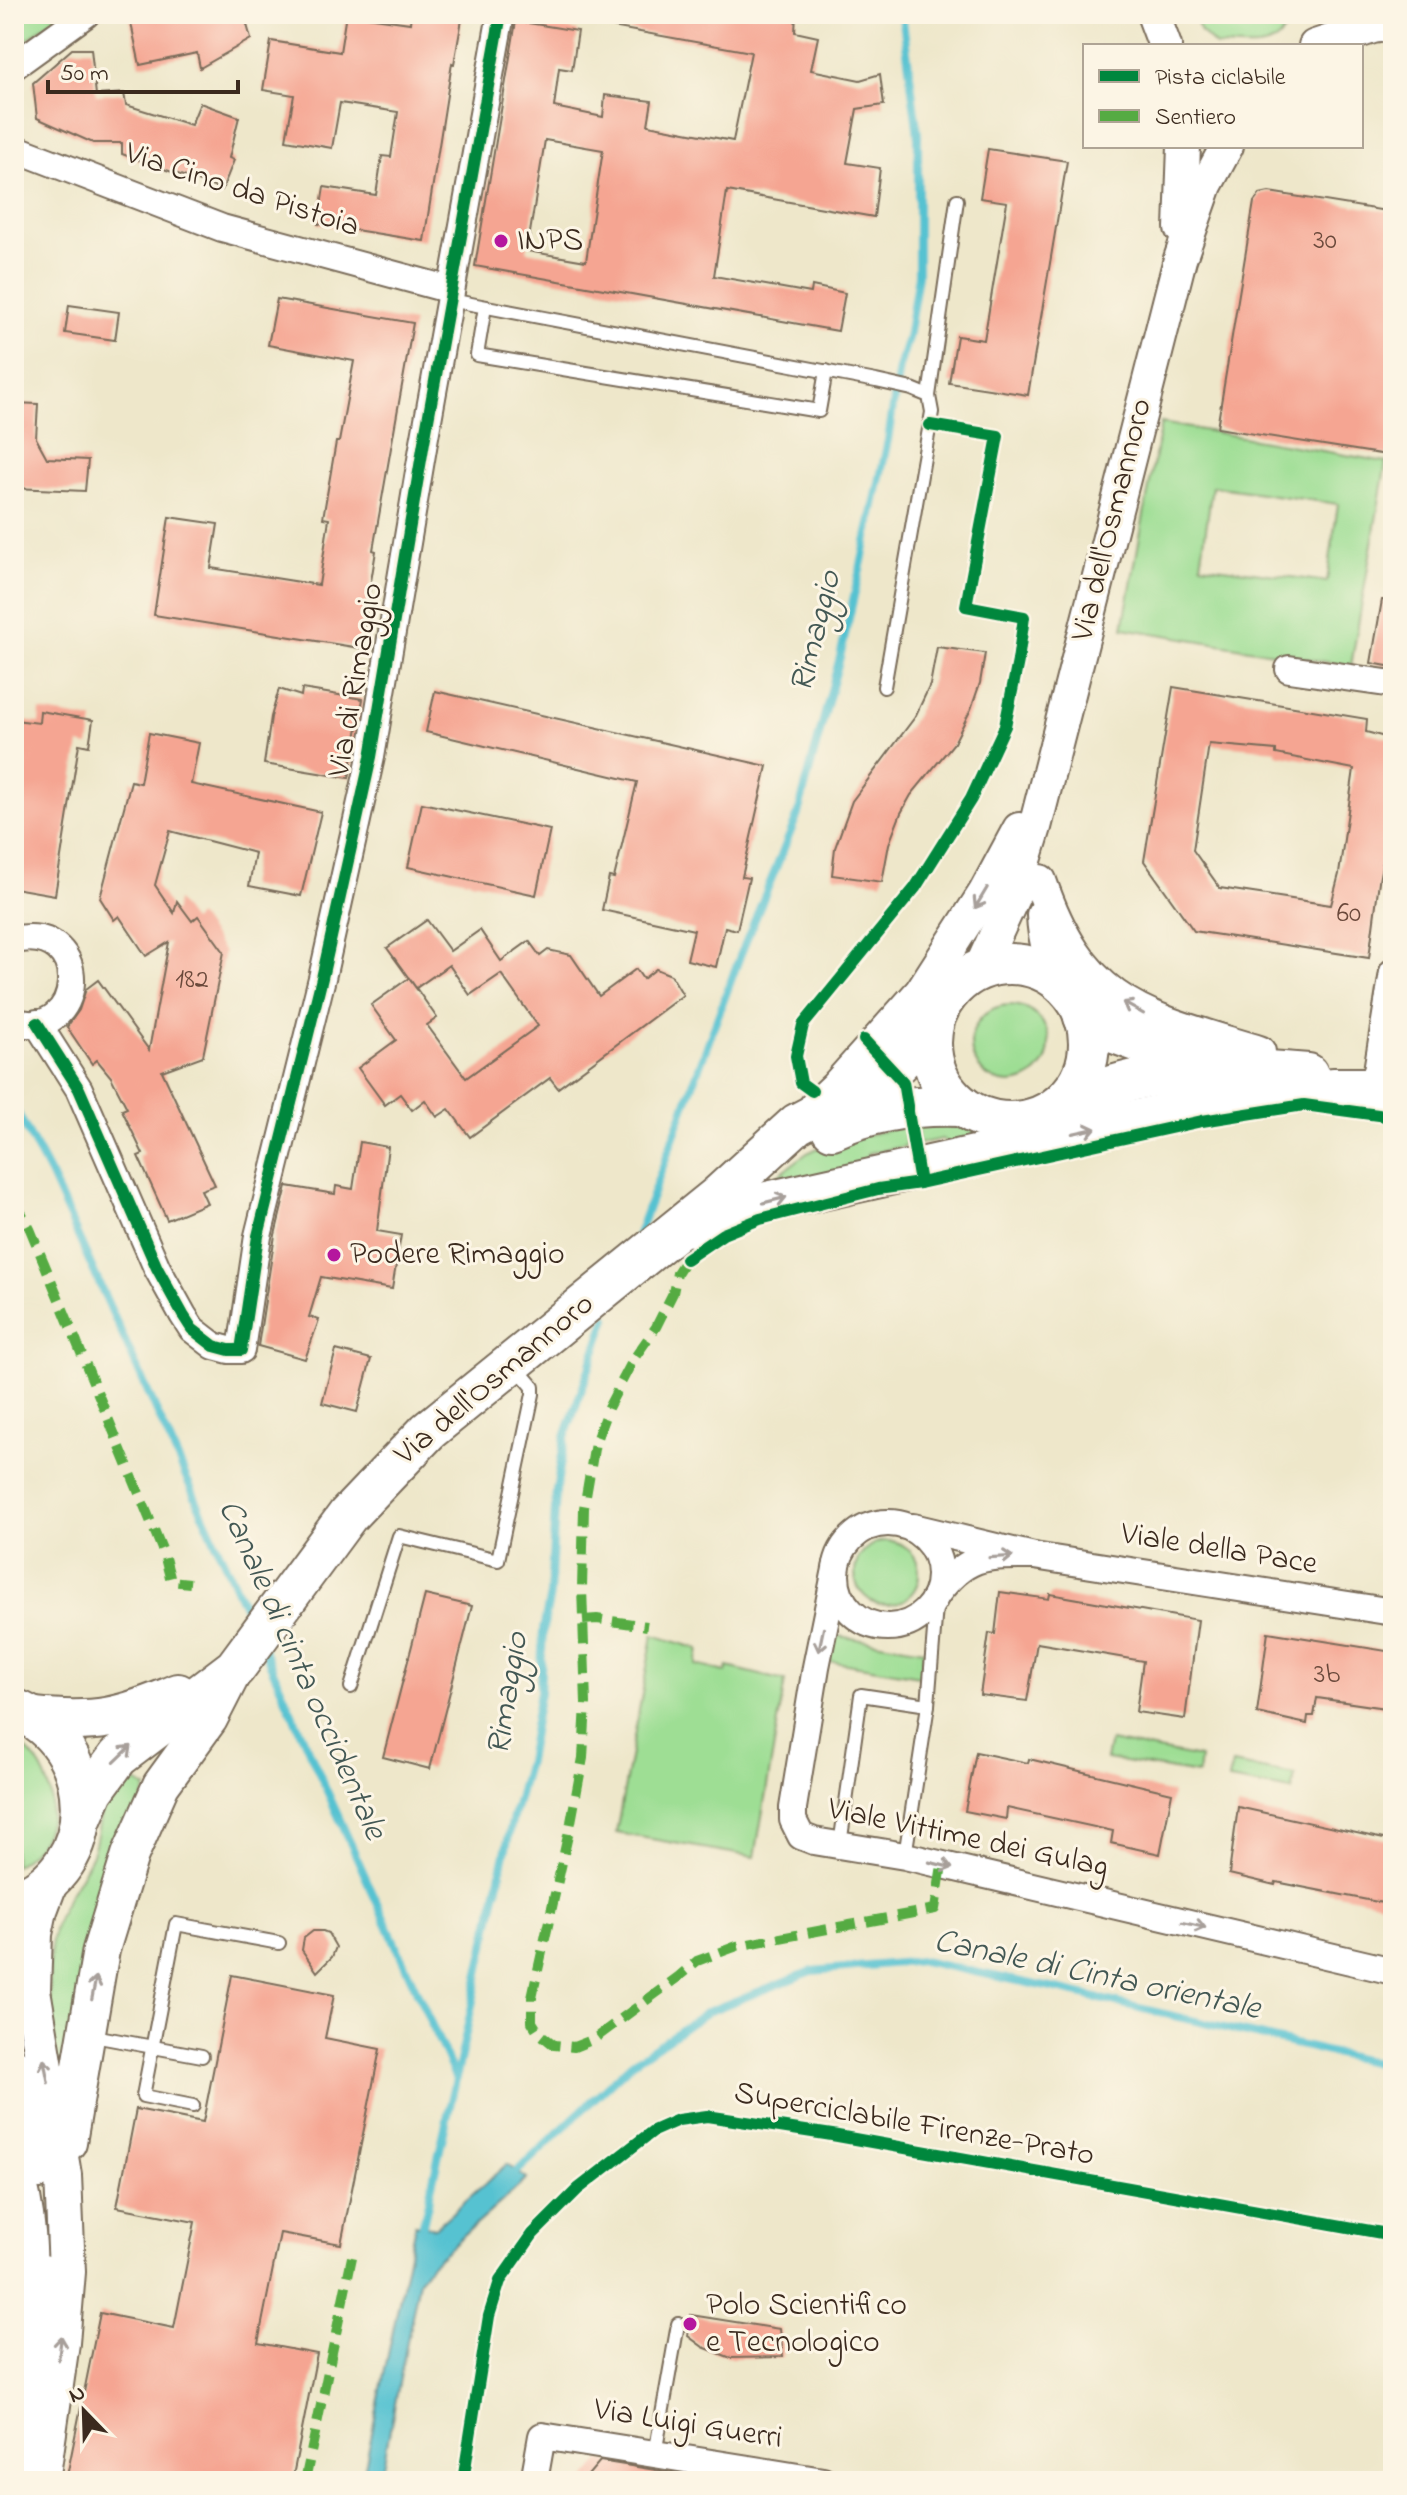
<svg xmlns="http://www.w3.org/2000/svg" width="1407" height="2495" font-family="'Indie Flower',sans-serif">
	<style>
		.green { fill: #9ede94; stroke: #6c8459; stroke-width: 2; fill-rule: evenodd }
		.water { fill: #57c2d1; stroke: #497678; stroke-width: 2 }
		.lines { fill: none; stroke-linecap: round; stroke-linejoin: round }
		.stream { stroke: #57c2d1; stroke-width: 8 }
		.building { fill: #f5a592; fill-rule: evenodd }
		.service-casing { stroke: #7a6c5a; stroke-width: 16 }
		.minor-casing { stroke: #7a6c5a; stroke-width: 30 }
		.tertiary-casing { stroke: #7a6c5a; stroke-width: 36 }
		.secondary-casing { stroke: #7a6c5a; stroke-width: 40 }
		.primary-casing { stroke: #7a6c5a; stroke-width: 44 }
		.service { stroke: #fff; stroke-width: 12 }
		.minor { stroke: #fff; stroke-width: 26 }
		.tertiary { stroke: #fff; stroke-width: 32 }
		.secondary { stroke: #fff; stroke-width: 36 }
		.primary { stroke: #fff; stroke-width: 40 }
		.quiet { stroke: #55ab43; stroke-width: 10; stroke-dasharray: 20 10; stroke-linecap: butt }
		.cycleway-casing { stroke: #fcf5e5; stroke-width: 17 }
		.cycleway { stroke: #00873e; stroke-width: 12 }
		.oneway { stroke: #a79f9a }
		.poi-dot { fill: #b5179e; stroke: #fcf5e5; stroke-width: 3 }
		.labels { text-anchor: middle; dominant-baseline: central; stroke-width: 6; stroke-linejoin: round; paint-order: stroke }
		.number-label { font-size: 28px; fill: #6a493b }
		.street-label { font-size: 32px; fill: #3b2a1e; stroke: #fcf5e5 }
		.poi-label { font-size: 32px; fill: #3b2a1e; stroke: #fcf5e5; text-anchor: start }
		.water-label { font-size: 34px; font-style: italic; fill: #435854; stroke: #fcf5e5 }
	</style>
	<rect width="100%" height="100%" fill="#fcf5e5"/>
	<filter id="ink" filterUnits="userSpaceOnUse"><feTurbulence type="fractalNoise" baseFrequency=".0125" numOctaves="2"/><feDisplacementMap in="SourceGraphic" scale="16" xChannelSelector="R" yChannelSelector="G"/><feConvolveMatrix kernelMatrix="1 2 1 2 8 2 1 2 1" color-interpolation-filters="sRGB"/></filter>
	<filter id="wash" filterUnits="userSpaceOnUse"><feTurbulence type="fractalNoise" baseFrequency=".006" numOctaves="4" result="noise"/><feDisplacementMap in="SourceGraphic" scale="32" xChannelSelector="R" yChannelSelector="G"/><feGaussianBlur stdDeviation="1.8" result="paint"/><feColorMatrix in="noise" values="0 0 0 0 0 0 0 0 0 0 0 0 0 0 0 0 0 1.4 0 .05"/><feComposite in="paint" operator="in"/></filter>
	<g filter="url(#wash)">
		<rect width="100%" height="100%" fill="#eee7ca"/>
		<g class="green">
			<path d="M14,14H60L14,50Z"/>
			<path d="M1193,14H1293C1277,57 1255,46 1216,46L1201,32Z"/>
			<path d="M1161,423L1386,462L1351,666L1123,628ZM1212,486L1338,504L1327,582L1201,565Z"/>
			<circle cx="1010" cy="1044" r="39"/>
			<path d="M917,1125L960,1127L1008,1134L960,1151L942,1139L918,1144Z"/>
			<path d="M904,1126L906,1146L869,1153L859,1173L752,1195L807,1153L824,1145Z"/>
			<circle cx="887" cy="1573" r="32"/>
			<path d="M653,1635L699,1649L696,1665L726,1672L728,1667L785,1681L755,1857L616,1833Z"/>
			<path d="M832,1635L924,1650L920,1676L828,1661Z"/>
			<path d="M14,1740C61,1770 66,1838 14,1866Z"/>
			<path d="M1110,1741L1200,1758L1198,1774L1106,1759Z"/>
			<path d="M1232,1764L1295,1775L1292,1791L1229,1780Z"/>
			<path d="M121,1773L146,1788L59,2086C55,2037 41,1966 57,1920C65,1896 82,1877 92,1854C98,1838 98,1822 103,1806C107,1795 115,1784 121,1773Z"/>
		</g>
		<path class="water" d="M507,2164L527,2179L430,2265L419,2280L380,2481H362L415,2224L435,2228Z"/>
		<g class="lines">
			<g class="stream">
				<path d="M14,1106L51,1176L252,1624"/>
				<path d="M637,1237L740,956L798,814L840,657L862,561L888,440L899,367L908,338L918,275V135L902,14"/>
				<path d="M263,1648L456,2079L421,2233"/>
				<path d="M456,2079L512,1821L528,1761L540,1692L543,1630L550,1595L556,1491L565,1437L607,1318"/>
				<path d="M509,2179L632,2063L707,2012L812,1971L922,1961L1066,1991L1393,2067"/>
			</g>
		</g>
		<g id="blocks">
			<g class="building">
				<path d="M129,14H244L251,39L200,68L197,53L140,65Z"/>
				<path d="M346,14L410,23L411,14H463L454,64L452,63L424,241L318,224L324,187L376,195L382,156L391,157L398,112L340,103L332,148L286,140L294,95L263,90L271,41L340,52Z"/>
				<path d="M602,14H796L795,32L818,37L811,70L860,80L880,74L884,105L857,109L847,163L880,168L874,217L727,191L714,276L811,293L812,286L845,293L838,331L475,266L516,21L578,31L572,70L559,68L554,107L603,117L605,95L652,101L648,125L733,141L751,52L601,25ZM545,140L603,150L586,261L527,251Z"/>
				<path d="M72,49H91L96,95L124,93L126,105L191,125L200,103L239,117L229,158L234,160L222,190L122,154V143H93L37,118L33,83Z"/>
				<path d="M988,149L1067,161L1028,395L949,383L957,336L984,340L1007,202L980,198Z"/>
				<path d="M1269,192L1393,212V456L1217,428L1254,202L1260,194Z"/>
				<path d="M277,299L413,323L373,550L376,551L360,648L154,615L169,517L218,524L211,568L319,585L329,519L323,518L336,442H339L354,361L268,345Z"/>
				<path d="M69,305L119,312L115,340L65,333Z"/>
				<path d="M14,403L38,404L36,438L47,458L88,460L85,491L14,488Z"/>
				<path d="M1382,600H1393V667L1371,663Z"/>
				<path d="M937,647L985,653L980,683L971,709L954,743L911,795L901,813L889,844L882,882L832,875L835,848L852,801L915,717L930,685Z"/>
				<path d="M1173,687L1367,719L1366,732L1389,738L1388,763L1393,765V809L1379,881L1369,958L1194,931L1144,861ZM1209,744L1276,750V754L1354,769L1339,874L1331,905L1220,888L1193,850Z"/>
				<path d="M279,689L301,696L302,689L363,699L349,778L264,764L271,717Z"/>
				<path d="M435,691L767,766L742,877L749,878L737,930L725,927L716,967L687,960L694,930L602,910L609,877L614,878L637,782L426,732Z"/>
				<path d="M40,711L93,720L89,746L79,744L55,895L14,888V809L20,768L14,767V720L39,723Z"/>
				<path d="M149,733L199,743L191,784L321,812L301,896L249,886L255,853L170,831L155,885L174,913L177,901L192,921L198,916L224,952L203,1056L162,1071L215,1185L201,1190L207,1203L167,1220L138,1156L143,1154L122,1110L127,1108L111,1077L97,1060L92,1064L67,1027L79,1010L86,989L98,980L149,1050L169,942L146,956L119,916L114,920L100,898L131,781L140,783Z"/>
				<path d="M422,803L550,830L536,895L408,867Z"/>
				<path d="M427,920L450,951L480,930L501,961L529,941L540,956L548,950L571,955L599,996L636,969L643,979L656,969L671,975L683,995L558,1088L550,1078L470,1137L449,1109L437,1117L425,1100L412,1110L400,1094L385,1105L358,1068L396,1040L371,1005L409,978L437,1018L427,1025L466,1078L538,1026L501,974L470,995L449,965L416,988L387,948Z"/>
				<path d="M360,1142L388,1147L377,1231L401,1235L392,1289L321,1277L309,1317L319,1320L305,1359L258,1346L275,1235L287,1186L335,1194L336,1186L353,1189Z"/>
				<path d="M336,1350L371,1359L357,1412L322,1403Z"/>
				<path d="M1000,1592L1049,1599L1050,1594L1198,1620L1185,1719L1136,1712L1143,1661L1037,1643L1027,1701L980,1695L989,1633L995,1634Z"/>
				<path d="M425,1595L472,1606L430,1769L383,1757Z"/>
				<path d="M1268,1632L1393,1652V1709L1317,1698L1314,1716H1308L1307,1724L1257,1713Z"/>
				<path d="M976,1752L1028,1763L1029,1759L1172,1793L1160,1854L1111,1843L1113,1831L1007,1808L1006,1819L965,1811Z"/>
				<path d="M1238,1807L1393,1841V1905L1276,1882L1275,1885L1229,1874Z"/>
				<path d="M313,1931H323L328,1933L336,1947L332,1957L317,1972L302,1950L304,1938Z"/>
				<path d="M232,1975L334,1995L325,2038L380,2049L341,2244L280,2233L258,2343L317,2354L292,2481H66L100,2313L174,2328L195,2222L117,2207L136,2109L203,2122Z"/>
				<path d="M691,2315L780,2329L783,2357L731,2358L703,2347L688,2336Z"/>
				<path d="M600,2461L680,2474L679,2481H583Z"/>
			</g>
		</g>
	</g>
	<g filter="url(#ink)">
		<use href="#blocks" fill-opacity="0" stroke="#7a6c5a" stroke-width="2"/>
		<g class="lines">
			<defs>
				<g id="service">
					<path d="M450,300L876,381L912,389L929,396L932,412L884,687"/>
					<path d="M485,307L477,355L819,411L826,371"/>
					<path d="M929,396L957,200"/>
					<path d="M351,1687L399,1536L498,1560L533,1394V1387L516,1367"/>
					<path d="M928,1705L937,1594"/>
					<path d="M840,1845L861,1695L928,1705L905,1856"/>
					<path d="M88,2035L202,2056"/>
					<path d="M193,2106L143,2096L176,1924L279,1943"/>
					<path d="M655,2454L678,2324"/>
				</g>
				<g id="minor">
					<path d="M14,66L86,14"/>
					<path d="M14,148L222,228L451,290"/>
					<path d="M1289,669L1393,684"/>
					<path d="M14,940C96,922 84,1045 14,1021"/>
					<path d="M37,1023L79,1089L157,1268L183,1315L192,1329L214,1346L229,1350H241L258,1236L322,978L371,757L424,442L501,14"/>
					<path d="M1376,1077L1393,972"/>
					<circle cx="888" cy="1575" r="52"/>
					<path d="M913,1527L1034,1556C987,1556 968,1553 937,1594"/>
					<path d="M1034,1556L1393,1612"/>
					<path d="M837,1564L816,1667L793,1808V1820L801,1836L814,1841L905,1856L1393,1971"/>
					<path d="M534,2481L542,2436L823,2481"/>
				</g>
				<g id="tertiary">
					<path d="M1153,14L1165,46"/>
					<path d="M1315,46L1373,27L1393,24"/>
					<path d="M1181,228L1184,146"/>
					<path d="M1040,881C1084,1008 1141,1016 1259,1052"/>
					<path d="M1043,915C1044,941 1051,961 1062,984"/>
					<path d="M979,971L1015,893L1035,827L1180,259L1206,185L1227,146"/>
					<path d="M816,1106L836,1087L921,992L984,894L1019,829"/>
				</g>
				<g id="secondary">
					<path d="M14,2067L32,2132L39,2170"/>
					<path d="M68,2142L101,1950L130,1855L161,1785L209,1719L235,1668"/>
					<path d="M14,2165C28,2210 30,2255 28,2302"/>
					<path d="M14,2480L22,2407L40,2308L43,2273"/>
					<path d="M41,2481L61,2343L67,2272L63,2175L32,1990L34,1934L39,1910L51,1878"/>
				</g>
				<g id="primary">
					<circle cx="1010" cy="1043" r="79"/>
					<path d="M1084,1017L1117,1034L1142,1043L1222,1049"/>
					<path d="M1058,1107C1084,1097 1112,1084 1140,1079C1196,1067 1251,1069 1308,1074"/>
					<path d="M832,1129C873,1110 917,1104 962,1106"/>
					<path d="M693,1226L767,1202L1201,1106L1283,1093L1335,1088H1393"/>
					<path d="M14,1709C101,1742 105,1870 14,1901"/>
					<path d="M34,1718C95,1724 121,1719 178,1694"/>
					<path d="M81,1819L93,1791L118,1757L235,1668L348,1515L428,1431L718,1196L797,1124L882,1079L932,1029"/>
				</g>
			</defs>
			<use href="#service" class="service-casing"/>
			<use href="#minor" class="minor-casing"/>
			<use href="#tertiary" class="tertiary-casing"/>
			<use href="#secondary" class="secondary-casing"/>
			<use href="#primary" class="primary-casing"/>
			<use href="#service" class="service"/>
			<use href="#minor" class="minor"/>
			<use href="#tertiary" class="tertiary"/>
			<use href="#secondary" class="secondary"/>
			<use href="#primary" class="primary"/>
			<g class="quiet">
				<path d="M14,1199L30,1229L164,1554L171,1581L190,1583"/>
				<path d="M686,1259L677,1273L673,1293L656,1327L633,1360L608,1408L595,1443L584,1508L582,1588L586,1703L583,1758L571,1822L532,1997V2022L539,2033L554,2045L574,2047L594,2039L678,1977L697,1961L737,1946L935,1909L942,1865"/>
				<path d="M583,1620L597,1619L647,1626"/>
				<path d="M305,2481L352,2257"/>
			</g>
			<defs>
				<g id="cycleway">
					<path d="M37,1023L79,1089L157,1268L183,1315L192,1329L214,1346L229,1350H241L258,1236L322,978L371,757L424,442L501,14"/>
					<path d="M864,1040L903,1082L920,1183"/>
					<path d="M812,1091L801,1083L796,1056L803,1025L915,888L971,799L1005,726L1018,661L1024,617L966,606L998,436L930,425"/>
					<path d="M686,1259L723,1234L760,1219L878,1189L920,1183L1202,1121L1304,1105L1393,1117"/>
					<path d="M463,2481L489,2316L500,2281L533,2234L578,2189L653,2131L678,2120L707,2116L832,2135L1393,2235"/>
				</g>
			</defs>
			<use href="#cycleway" class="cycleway-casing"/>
			<use href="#cycleway" class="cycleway"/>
		</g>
		<defs><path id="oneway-shaft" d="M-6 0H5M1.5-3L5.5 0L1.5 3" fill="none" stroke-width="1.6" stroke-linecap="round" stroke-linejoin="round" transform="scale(2)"/></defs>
		<g class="oneway">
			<use href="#oneway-shaft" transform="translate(981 898) rotate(121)"/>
			<use href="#oneway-shaft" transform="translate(1133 1008) rotate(-151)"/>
			<use href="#oneway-shaft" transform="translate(1084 1131) rotate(-12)"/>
			<use href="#oneway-shaft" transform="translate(775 1200) rotate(-14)"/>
			<use href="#oneway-shaft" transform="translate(1001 1557) rotate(-3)"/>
			<use href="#oneway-shaft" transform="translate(821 1640) rotate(102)"/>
			<use href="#oneway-shaft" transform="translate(123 1754) rotate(-44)"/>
			<use href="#oneway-shaft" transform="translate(941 1865) rotate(14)"/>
			<use href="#oneway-shaft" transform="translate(1194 1925) rotate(13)"/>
			<use href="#oneway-shaft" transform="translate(94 1988) rotate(-79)"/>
			<use href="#oneway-shaft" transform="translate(46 2071) rotate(-101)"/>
			<use href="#oneway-shaft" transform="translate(60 2348) rotate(-83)"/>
		</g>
	</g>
	<g class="poi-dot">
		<circle cx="501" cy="241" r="8"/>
		<circle cx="334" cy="1255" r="8"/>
		<circle cx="690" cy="2324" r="8"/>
	</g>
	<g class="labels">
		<g class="number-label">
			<text x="1325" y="241">30</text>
			<text x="1349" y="914">60</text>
			<text x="192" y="980">182</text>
			<text x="1327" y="1675">3b</text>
		</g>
		<g class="street-label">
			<text transform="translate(242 191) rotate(18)">Via Cino da Pistoia</text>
			<text transform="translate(1113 520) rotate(-76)">Via dell'Osmannoro</text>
			<text transform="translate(357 680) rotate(-80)">Via di Rimaggio</text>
			<text transform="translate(495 1380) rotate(-40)">Via dell'Osmannoro</text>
			<text transform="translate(1219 1550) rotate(9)">Viale della Pace</text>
			<text transform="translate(968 1839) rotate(12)">Viale Vittime dei Gulag</text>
			<text transform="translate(914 2125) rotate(10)">Superciclabile Firenze-Prato</text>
			<text transform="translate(688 2425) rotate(9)">Via Luigi Guerri</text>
		</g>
		<g class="poi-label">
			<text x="517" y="241">INPS</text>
			<text x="350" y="1255">Podere Rimaggio</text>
			<text x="706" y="2306">Polo Scientifico<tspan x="706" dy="37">e Tecnologico</tspan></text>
		</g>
		<g class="water-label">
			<text transform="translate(817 632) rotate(-76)">Rimaggio</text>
			<text transform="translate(301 1670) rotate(66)">Canale di cinta occidentale</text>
			<text transform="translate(509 1694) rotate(-81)">Rimaggio</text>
			<text transform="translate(1097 1976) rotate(12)">Canale di Cinta orientale</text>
		</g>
	</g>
	<rect width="1407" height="2495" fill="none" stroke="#fcf5e5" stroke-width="48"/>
	<rect x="1083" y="44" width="280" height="104" fill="#fcf5e5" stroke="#afa495" stroke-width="2"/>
	<rect x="1099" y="70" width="40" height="12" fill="#00873e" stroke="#afa495" stroke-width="2"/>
	<text x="1155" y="84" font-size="24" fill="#3b2a1e">Pista ciclabile</text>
	<rect x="1099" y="110" width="40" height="12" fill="#55ab43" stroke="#afa495" stroke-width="2"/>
	<text x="1155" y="124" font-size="24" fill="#3b2a1e">Sentiero</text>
	<g transform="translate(84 2411) rotate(337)" stroke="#fcf5e5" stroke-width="6" paint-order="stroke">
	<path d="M0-6L14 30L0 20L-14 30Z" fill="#3b2a1e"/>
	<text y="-12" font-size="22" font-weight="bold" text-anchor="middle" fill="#3b2a1e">N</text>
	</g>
	<path d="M48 80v12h190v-12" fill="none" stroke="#3b2a1e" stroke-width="4"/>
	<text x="60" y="80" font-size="24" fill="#3b2a1e" stroke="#fcf5e5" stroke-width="6" paint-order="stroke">50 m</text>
</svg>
